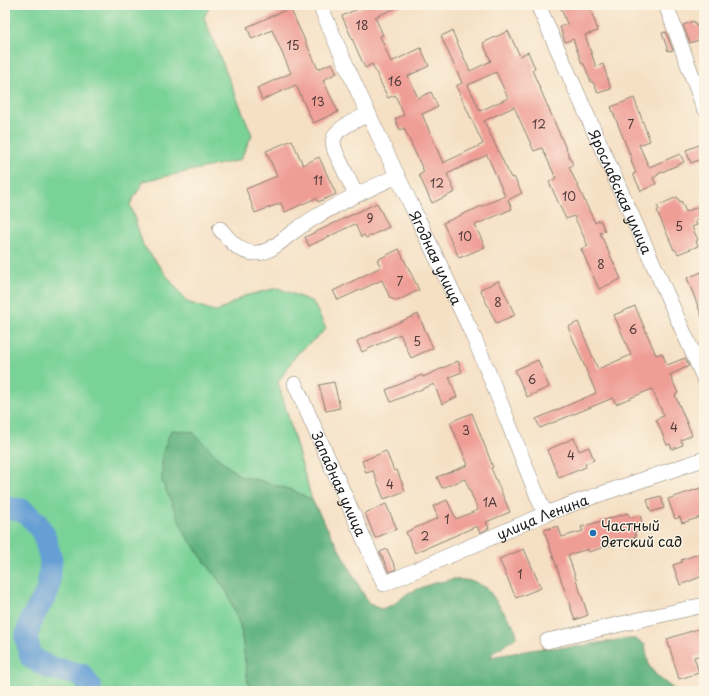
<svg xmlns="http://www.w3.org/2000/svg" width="709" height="696" font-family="'Playpen Sans',sans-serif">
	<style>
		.green { fill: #79d298; stroke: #4a775a }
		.forest { fill: #62b480; stroke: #3f684e }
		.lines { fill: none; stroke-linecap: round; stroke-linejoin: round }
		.river { stroke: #659fd4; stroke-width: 23 }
		.building { fill: #ef9e96; fill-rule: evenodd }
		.minor-casing { stroke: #887e70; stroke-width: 16 }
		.minor { stroke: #fff; stroke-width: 15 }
		.poi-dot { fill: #1f6fb2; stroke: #fcf5e5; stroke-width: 1.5 }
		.labels { text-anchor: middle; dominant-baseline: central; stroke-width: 3; stroke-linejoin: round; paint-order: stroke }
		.number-label { font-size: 12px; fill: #513c3a }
		.street-label { font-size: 14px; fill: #1c1c1c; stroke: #fcf5e5 }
		.poi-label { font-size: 14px; fill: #1c1c1c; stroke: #fcf5e5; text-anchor: start }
	</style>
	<rect width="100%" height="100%" fill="#fcf5e5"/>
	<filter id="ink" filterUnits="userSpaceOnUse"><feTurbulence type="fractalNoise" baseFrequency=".025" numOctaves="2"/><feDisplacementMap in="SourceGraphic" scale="8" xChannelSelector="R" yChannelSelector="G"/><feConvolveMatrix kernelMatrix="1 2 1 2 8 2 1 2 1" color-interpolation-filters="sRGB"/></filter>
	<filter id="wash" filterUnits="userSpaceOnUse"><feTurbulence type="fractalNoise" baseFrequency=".012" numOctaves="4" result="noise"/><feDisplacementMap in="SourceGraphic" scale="16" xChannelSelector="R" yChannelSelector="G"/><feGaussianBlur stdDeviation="0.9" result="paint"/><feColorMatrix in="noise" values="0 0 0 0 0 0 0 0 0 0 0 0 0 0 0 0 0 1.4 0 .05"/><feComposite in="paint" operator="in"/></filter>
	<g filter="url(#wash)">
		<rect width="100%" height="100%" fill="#f5e0c4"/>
		<path class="green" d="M5,5H210L204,18L252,135L240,160L144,181L130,204L143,245L187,302L217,312L244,296L278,288L313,302L326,329L296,355L278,382L312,500L294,491L262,481L240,476L220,460L185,534L228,593L241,629L248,682L251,691H5Z"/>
		<path class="forest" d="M171,430L193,432L220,460L240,476L262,481L294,491L312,500L369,604L381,609L393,605L408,593L431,584L454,579L473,581L487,588L515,628L517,636C508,645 496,647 490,657L544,648L574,647L624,639H635L645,645L649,666L657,676L676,691H251L248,682L241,629L228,593L185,534L162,481V454Z"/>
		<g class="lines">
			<path class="river" d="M5,508L22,510L36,522L44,535L51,560L48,591L32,618L26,637L31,657L48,667L82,675L90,687V691"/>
		</g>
		<g id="blocks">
			<g class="building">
				<path d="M366,5H403L375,17L383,35L380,36L391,62L421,48L429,66L408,76L418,98L431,92L438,107L422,114L443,163L483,144L456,86L462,83L441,36L452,31L470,71L491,61L483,43L508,31L520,56L528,52L535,68L532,70L573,165L569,167L595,223L600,220L605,231L600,233L621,279L599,289L581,249L588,246L574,216L566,219L549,182L556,178L542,148L534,151L514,107L484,121L511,178L514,177L522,193L508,200L512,209L475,225L485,247L459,258L443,223L505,196L487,155L447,174L455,192L432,203L419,175L424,172L404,128L400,130L395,119L404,115L395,95L388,98L372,64L365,68L342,16ZM496,72L508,98L480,111L468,85Z"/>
				<path d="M560,5H589L598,31L585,35L596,67L603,64L611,89L598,93L593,82H591L584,64H582L573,39L565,42L560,27L567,24Z"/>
				<path d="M290,8L318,69L332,63L337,73L323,80L338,112L313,123L296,85L262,100L257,88L291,73L272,30L252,39L247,27Z"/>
				<path d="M694,21L696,26L701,24L704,31V38L690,43L683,25Z"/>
				<path d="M666,32L673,50L668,51L662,33Z"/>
				<path d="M634,98L650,141L639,145L649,167L680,154L684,162L658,174V175L653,178L656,184L641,191L633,174L636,173L631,161L632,160L611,107Z"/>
				<path d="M292,140L303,165L319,157L336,194L318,202L316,198L285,212L281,203L255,213L246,189L277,176L266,151Z"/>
				<path d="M704,143V158L691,163L686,150Z"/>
				<path d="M677,197L680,202L681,201L686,212L704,204V217L695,221L697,225L692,227L698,240L696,241L698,246L678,254L676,250H674L657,211L659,210L657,206Z"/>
				<path d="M377,203L389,227L366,238L364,235L361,237L355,224L309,246L305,237Z"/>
				<path d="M399,249L419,290L397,301L390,298L382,280L338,300L333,291L381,267L377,260Z"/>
				<path d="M704,271V319H703L687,278Z"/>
				<path d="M499,281L515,315L496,323L480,289Z"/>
				<path d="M635,306L656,355L662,353L667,365L685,358L689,366L670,375L678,393L675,395L692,435L681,440L683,445L672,449L670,444L667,445L656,419L664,416L652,389L616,404L613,398L540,428L536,419L596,393L568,327L578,322L598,369L631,355L614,315Z"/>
				<path d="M418,314L433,348L411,358L400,334L362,352L357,341Z"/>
				<path d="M538,360L549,387L527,397L515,370Z"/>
				<path d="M458,361L462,372L449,377L457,397L442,404L434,384L391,402L386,390L422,375L423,377Z"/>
				<path d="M334,382L340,408L326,411L319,385Z"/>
				<path d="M472,413L493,467L491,468L510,512L486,522L489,528L480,533L477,526L415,553L406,532L438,518L433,506L447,500L456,519L478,510L465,479L442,488L437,477L468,465L450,422Z"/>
				<path d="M574,438L579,451L589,447L594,460L585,464L586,467L559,478L547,450Z"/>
				<path d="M386,451L394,471L397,470L405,491L384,499L373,471L366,473L362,461Z"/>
				<path d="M704,487V516L682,523L680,517L675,519L668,499Z"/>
				<path d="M661,496L664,508L651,512L647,500Z"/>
				<path d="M386,504L397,529L375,538L365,513Z"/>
				<path d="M628,513L630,518L640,515L644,529L634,532L636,537L589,552L588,549L568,555L588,615L575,620L544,530L558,526L562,537L583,531L581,527Z"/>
				<path d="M387,549L396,569L389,572L380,552Z"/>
				<path d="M524,549L541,588L516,598L499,559Z"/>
				<path d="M704,552V565L700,567L703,576L680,585L673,565L682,562L681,560Z"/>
				<path d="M704,627V654L694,657L699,673L679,679L667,639Z"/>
			</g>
		</g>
	</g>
	<g filter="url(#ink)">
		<use href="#blocks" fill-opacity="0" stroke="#887e70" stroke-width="1"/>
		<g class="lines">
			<defs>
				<g id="minor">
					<path id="s1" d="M320,5C366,115 420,221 470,329C497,390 519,453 545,514"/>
					<path id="s2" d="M538,5L704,378"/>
					<path d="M666,5L704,108"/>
					<path d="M356,195L335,151C334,146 332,142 334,138C337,127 359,119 369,114"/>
					<path d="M220,229C230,240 238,252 254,253C268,254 279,243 289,235C322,210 360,193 397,176"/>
					<path id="s3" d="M295,384L384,584L545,514L580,501L704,459"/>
					<path d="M547,641L704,605"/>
				</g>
			</defs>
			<use href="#minor" class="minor-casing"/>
			<use href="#minor" class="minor"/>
		</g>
	</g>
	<circle class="poi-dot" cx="593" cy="533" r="4"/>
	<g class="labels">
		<g class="number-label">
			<text x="362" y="25">18</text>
			<text x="293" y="45">15</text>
			<text x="395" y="81">16</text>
			<text x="318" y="101">13</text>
			<text x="539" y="124">12</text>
			<text x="631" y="124">7</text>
			<text x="318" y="180">11</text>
			<text x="437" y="183">12</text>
			<text x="569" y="196">10</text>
			<text x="370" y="218">9</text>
			<text x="679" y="226">5</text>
			<text x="465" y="236">10</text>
			<text x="601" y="264">8</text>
			<text x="400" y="281">7</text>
			<text x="498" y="302">8</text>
			<text x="633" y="329">6</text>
			<text x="417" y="341">5</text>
			<text x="532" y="379">6</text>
			<text x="674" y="427">4</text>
			<text x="466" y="430">3</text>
			<text x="571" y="455">4</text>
			<text x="390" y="484">4</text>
			<text x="490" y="502">1А</text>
			<text x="447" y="519">1</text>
			<text x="425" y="536">2</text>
			<text x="520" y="574">1</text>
		</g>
		<g class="street-label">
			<text stroke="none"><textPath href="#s2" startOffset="204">Ярославская улица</textPath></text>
			<text stroke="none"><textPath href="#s1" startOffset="278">Ягодная улица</textPath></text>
			<text stroke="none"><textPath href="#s3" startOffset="109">Западная улица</textPath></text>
			<text stroke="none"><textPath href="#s3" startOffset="391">улица Ленина</textPath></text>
		</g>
		<g class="poi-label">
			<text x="601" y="525">Частный<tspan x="601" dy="16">детский сад</tspan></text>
		</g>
	</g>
	<rect width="709" height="696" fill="none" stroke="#fcf5e5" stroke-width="20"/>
</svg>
